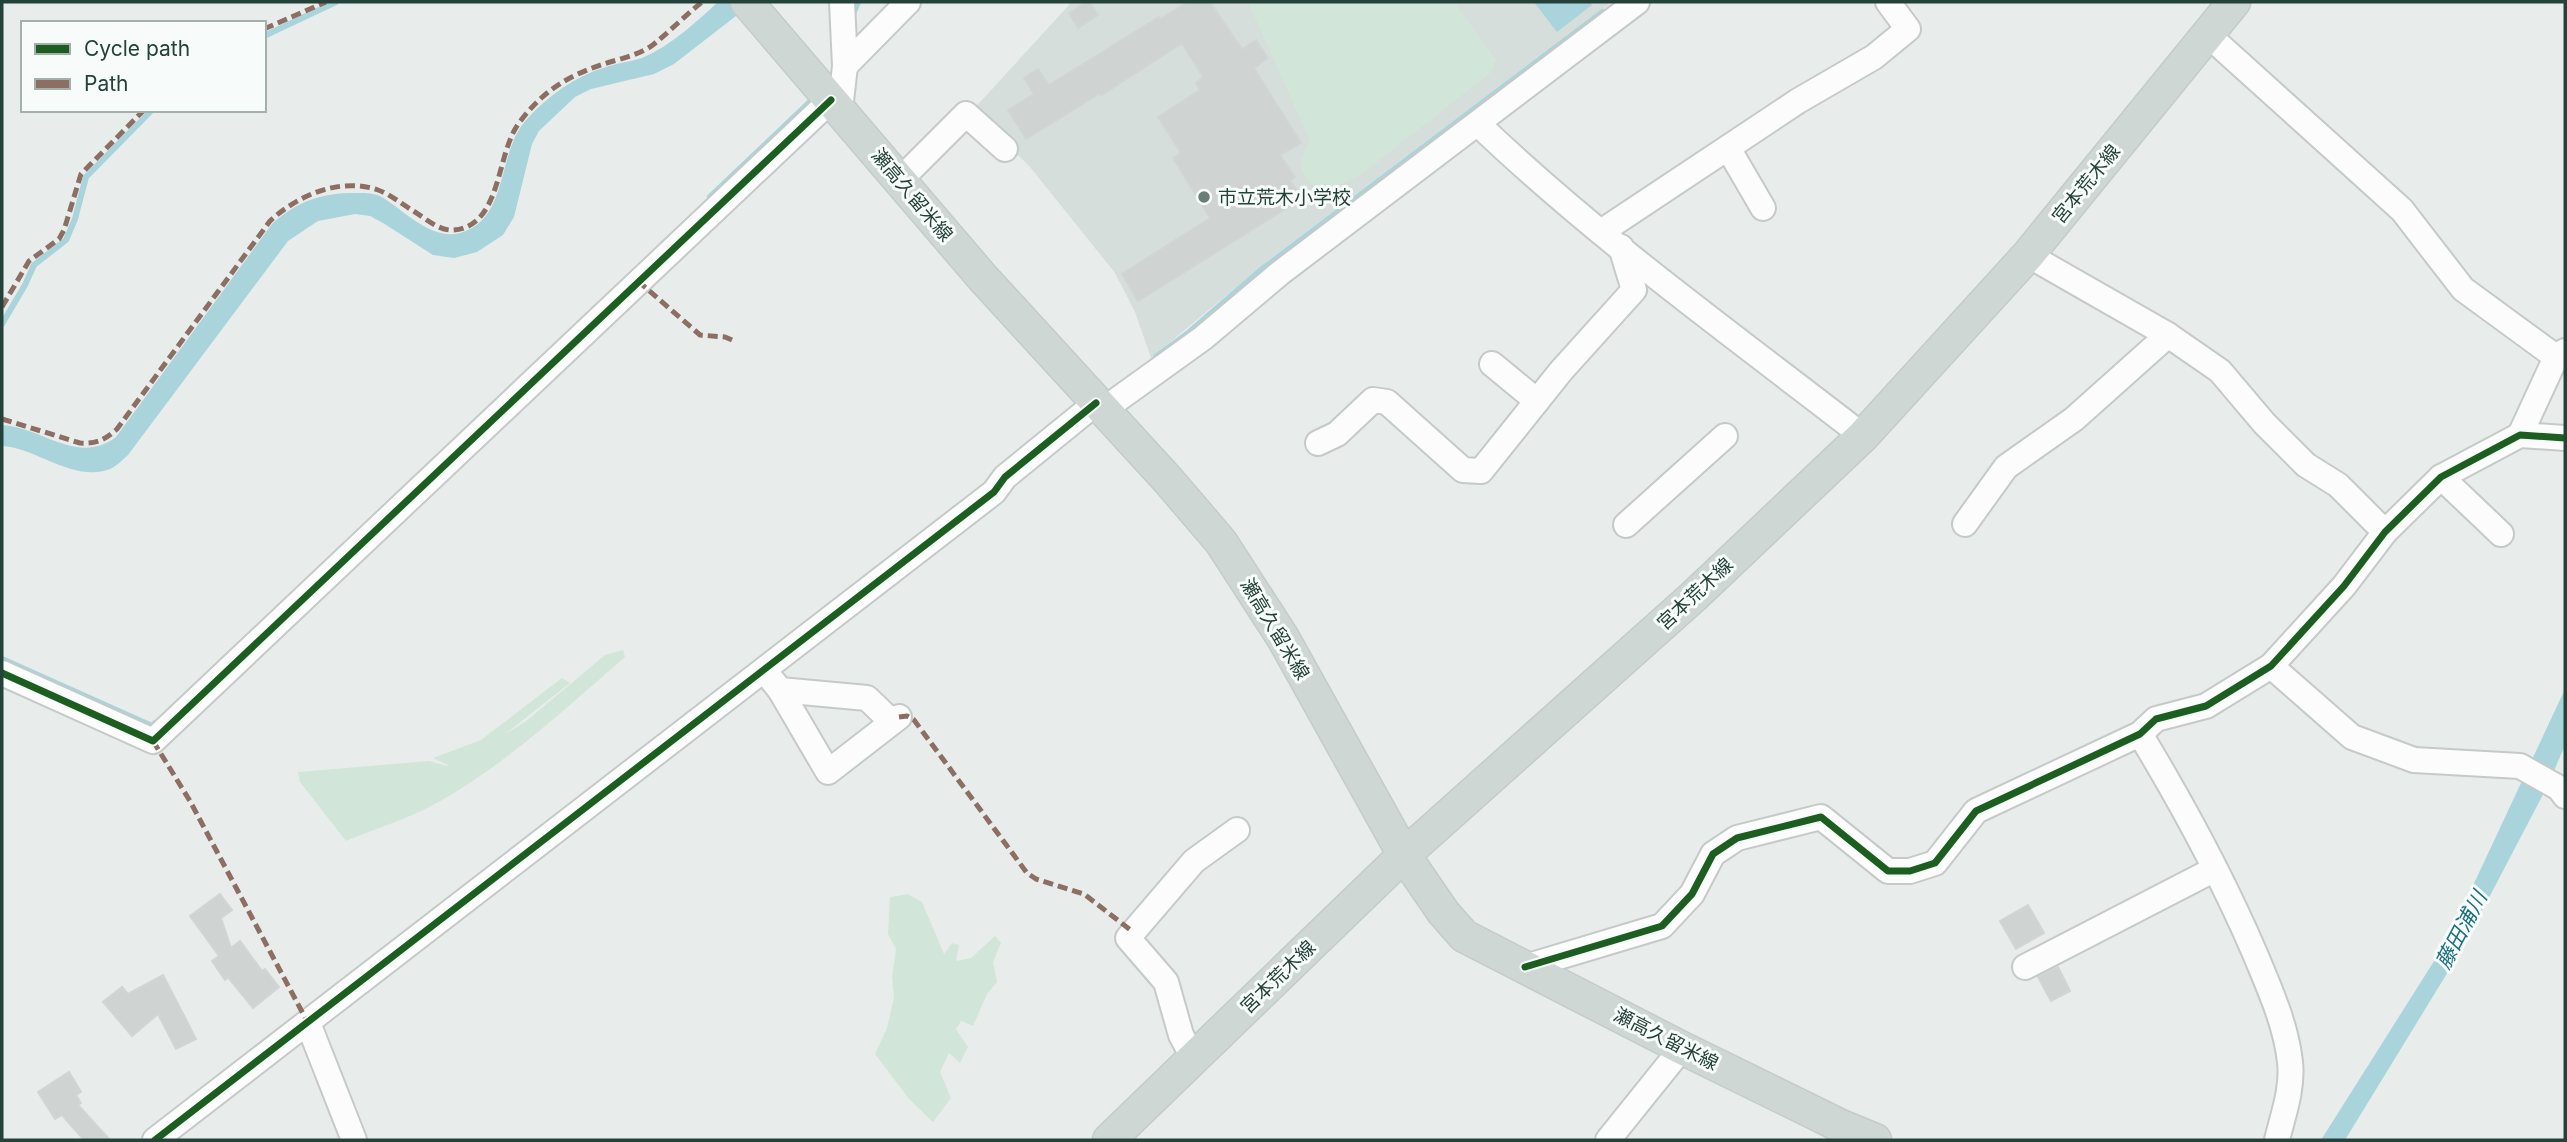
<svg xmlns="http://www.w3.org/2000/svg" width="2567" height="1142" font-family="Inter,'Noto Sans JP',sans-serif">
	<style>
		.built { fill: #d6dedb }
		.green { fill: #d1e6d8 }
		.water { fill: #a9d4db }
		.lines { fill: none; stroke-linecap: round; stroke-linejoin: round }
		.stream { stroke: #a9d4db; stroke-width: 6 }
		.building { fill: #cfd4d2; stroke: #d1d6d4; stroke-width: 2 }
		.minor-casing { stroke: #c5cac8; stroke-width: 28 }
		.major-casing { stroke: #c3ccc9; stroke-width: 35 }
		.minor { stroke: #fcfcfc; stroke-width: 24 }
		.major { stroke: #cfd7d5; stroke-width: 32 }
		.quiet { stroke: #8d6e63; stroke-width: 5; stroke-dasharray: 10 5; stroke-linecap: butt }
		.cycleway-casing { stroke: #f7fbf9; stroke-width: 11 }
		.cycleway { stroke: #1b5e20; stroke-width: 7 }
		.poi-dot { fill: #697e78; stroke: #f7fbf9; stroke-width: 2.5 }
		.labels { text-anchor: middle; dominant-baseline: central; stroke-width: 6; stroke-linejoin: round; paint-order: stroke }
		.street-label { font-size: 19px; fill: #24423a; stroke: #f7fbf9 }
		.poi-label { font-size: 19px; fill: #24423a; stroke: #f7fbf9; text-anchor: start }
		.water-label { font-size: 21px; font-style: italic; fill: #1c6f80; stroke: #f7fbf9 }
	</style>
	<rect width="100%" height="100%" fill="#e8edeb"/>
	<path class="built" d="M1068,2H1607L1609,5L1269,260L1151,358L1135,312L1115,273L1030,167L1008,145L970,113L1069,5Z"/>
	<g class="green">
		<path d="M1248,2H1454L1496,60L1491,72L1359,176L1320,193C1299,169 1295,169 1310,140Z"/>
		<path d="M623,650L625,657C565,709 504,766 435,804C407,819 375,829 346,841L300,782L298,772L429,761L447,766L448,765L433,758L481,740L562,678L570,683L505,734L525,722L605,655Z"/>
		<path d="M908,894L922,902L944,954L952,943L959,945L956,961L971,958L995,936L1001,943L993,962L997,982L987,994L973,1026L961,1021L956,1029L968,1047L960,1063L949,1053L940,1072L951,1098L933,1122L910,1100L875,1054L887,1028L894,998L892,977L896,949L888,934L890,897Z"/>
	</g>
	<g class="water">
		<path d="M718,2H754L674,64L654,74L591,89L575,97L539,131L532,144L514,217L503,235L477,252L454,258L433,255L383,223L370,216L355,214L318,221L288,241L128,455C123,459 117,466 110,469C74,483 37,448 2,446V425C42,427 78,466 116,437L272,224C295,203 318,194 349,193C359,193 371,192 380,196C403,209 431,241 460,233C510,219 496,152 527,119C549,95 574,77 606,67C617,63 630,62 642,58C672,45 695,23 718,2Z"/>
		<path d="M1534,2H1590L1592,5L1557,32Z"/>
		<path d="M2565,689V745L2548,785L2462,949L2345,1140H2321L2448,939Z"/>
	</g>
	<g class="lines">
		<g class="stream">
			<path d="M852,16L858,2"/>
			<path d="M264,36L336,2"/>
			<path d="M710,197L813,99L811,96"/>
			<path d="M2,324L25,285L34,265L66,240L75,219L86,177L152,110"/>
			<path d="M1156,357L1187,334L1261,270L1603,12"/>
			<path d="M2,659L152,726L155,723"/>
		</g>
	</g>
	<g class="building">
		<path d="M1087,2H1089L1098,15L1078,28L1069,13Z"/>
		<path d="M1188,2H1210L1242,49L1256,40L1268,58L1254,68L1301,143L1280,155L1295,177L1290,181L1303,198L1138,301L1122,274L1210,218L1173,158L1181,153L1158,117L1200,90L1196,83L1203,77L1182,43L1102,95L1099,94L1026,139L1008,110L1034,94L1024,78L1038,69L1049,85L1159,17L1160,19Z"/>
		<path d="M220,894L232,910L221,918L231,948L240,941L262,971L265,969L279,987L253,1008L228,977L225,980L212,961L219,956L190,916Z"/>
		<path d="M2028,905L2044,933L2016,949L2000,921Z"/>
		<path d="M2058,967L2070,991L2051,1001L2038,977Z"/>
		<path d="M163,975L196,1039L176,1049L158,1014L132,1036L103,1002L122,987L128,994Z"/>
		<path d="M69,1072L81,1092L76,1095L81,1103L78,1105L110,1140H84L62,1115L55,1119L38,1092Z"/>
	</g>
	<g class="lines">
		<defs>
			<g id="minor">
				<path d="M2208,35L2402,210L2463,289L2556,357"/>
				<path d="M845,66L908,2"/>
				<path d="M840,110L845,66L842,2"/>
				<path d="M1478,124C1597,238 1733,335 1863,436"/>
				<path d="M1728,148L1763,208"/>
				<path d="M900,180L966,114L1005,149"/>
				<path d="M1601,232L1798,101L1874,57L1908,29L1888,2"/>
				<path d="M2028,255L2168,335L2220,371L2264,423L2306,465L2338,485L2385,532"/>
				<path d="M1492,364L1537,401"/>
				<path d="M1103,410L1203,338L1280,273L1637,2"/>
				<path d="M2520,435L2556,357L2565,351"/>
				<path d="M1318,443L1337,434L1373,400L1387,402L1463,470L1481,471L1561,371L1634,290L1621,247"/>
				<path d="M2441,477L2501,534"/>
				<path d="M1965,524L2006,467L2074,419L2168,335"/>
				<path d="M1626,525L1725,436"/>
				<path d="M2271,666L2352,737L2414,760L2520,766L2559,788L2565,796"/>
				<path d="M764,670L780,690L828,772L899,717"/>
				<path d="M2,673L153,741L831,100"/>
				<path d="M780,690L867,698L892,722"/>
				<path d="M2140,734C2183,805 2223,879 2256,956C2270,990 2286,1025 2290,1062C2293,1089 2283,1115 2277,1140"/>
				<path d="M1525,967L1662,926L1692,894L1713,854L1737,838L1821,817L1888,871H1910L1935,863L1976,811L2140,734L2156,719L2206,706L2271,666L2344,586L2385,532L2441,477L2520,435L2565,438"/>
				<path d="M2025,967L2215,869"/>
				<path d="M308,1023L354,1140"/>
				<path d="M1194,1059L1181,1035L1166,982L1128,938L1194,861L1237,830"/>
				<path d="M155,1140L994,492L1005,477L1096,403"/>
				<path d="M1608,1140L1682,1048"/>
			</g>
			<g id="major">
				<path d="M747,2L983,278L1168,480L1221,542L1283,638L1404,855L1443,912L1464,936L1682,1048L1841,1126L1875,1140"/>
				<path d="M1109,1140L1404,855L1694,596L1863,436L2028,255L2234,2"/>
			</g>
		</defs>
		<use href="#minor" class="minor-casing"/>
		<use href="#major" class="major-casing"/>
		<use href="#minor" class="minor"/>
		<use href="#major" class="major"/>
		<g class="quiet">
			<path d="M264,29L326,2"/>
			<path d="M638,281L700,335L725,337L732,340"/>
			<path d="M2,307L29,261L59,239L64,230L81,174L144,110"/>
			<path d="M2,419L80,443C96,444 105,440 117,429L270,221C298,195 340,177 378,190C390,194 403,205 415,212C425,218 439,231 453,230C502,227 496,153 519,123C544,89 571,74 610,62C624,58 643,53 654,44C670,31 686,15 702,2"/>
			<path d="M899,717L907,716L914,720L1027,873L1036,879L1084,894L1133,932"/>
			<path d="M153,741L190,801L308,1023"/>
		</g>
		<defs>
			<g id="cycleway">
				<path d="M2,673L153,741L831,100"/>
				<path d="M1525,967L1662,926L1692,894L1713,854L1737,838L1821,817L1888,871H1910L1935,863L1976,811L2140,734L2156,719L2206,706L2271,666L2344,586L2385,532L2441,477L2520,435L2565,438"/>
				<path d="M155,1140L994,492L1005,477L1096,403"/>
			</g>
		</defs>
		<use href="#cycleway" class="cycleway-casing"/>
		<use href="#cycleway" class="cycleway"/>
	</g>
	<circle class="poi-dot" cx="1204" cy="197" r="7"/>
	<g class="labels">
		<g class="street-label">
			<text transform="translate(2086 184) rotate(-51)">宮本荒木線</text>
			<text transform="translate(912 195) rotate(50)">瀬高久留米線</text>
			<text transform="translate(1695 594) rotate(-43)">宮本荒木線</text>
			<text transform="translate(1275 629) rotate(59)">瀬高久留米線</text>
			<text transform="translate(1278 977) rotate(-44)">宮本荒木線</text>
			<text transform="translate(1666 1039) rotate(27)">瀬高久留米線</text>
		</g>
		<g class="poi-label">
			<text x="1218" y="197">市立荒木小学校</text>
		</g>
		<g class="water-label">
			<text transform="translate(2461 930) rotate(-62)">藤田浦川</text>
		</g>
	</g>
	<rect width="2567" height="1142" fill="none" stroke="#24423a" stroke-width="7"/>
	<rect x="21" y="21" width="245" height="91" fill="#f7fbf9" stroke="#a3b1ad" stroke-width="2"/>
	<rect x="35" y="44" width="35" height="10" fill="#1b5e20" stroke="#a3b1ad" stroke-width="2"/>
	<text x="84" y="56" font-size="21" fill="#24423a">Cycle path</text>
	<rect x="35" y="79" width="35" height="10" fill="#8d6e63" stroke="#a3b1ad" stroke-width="2"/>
	<text x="84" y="91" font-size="21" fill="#24423a">Path</text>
</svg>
